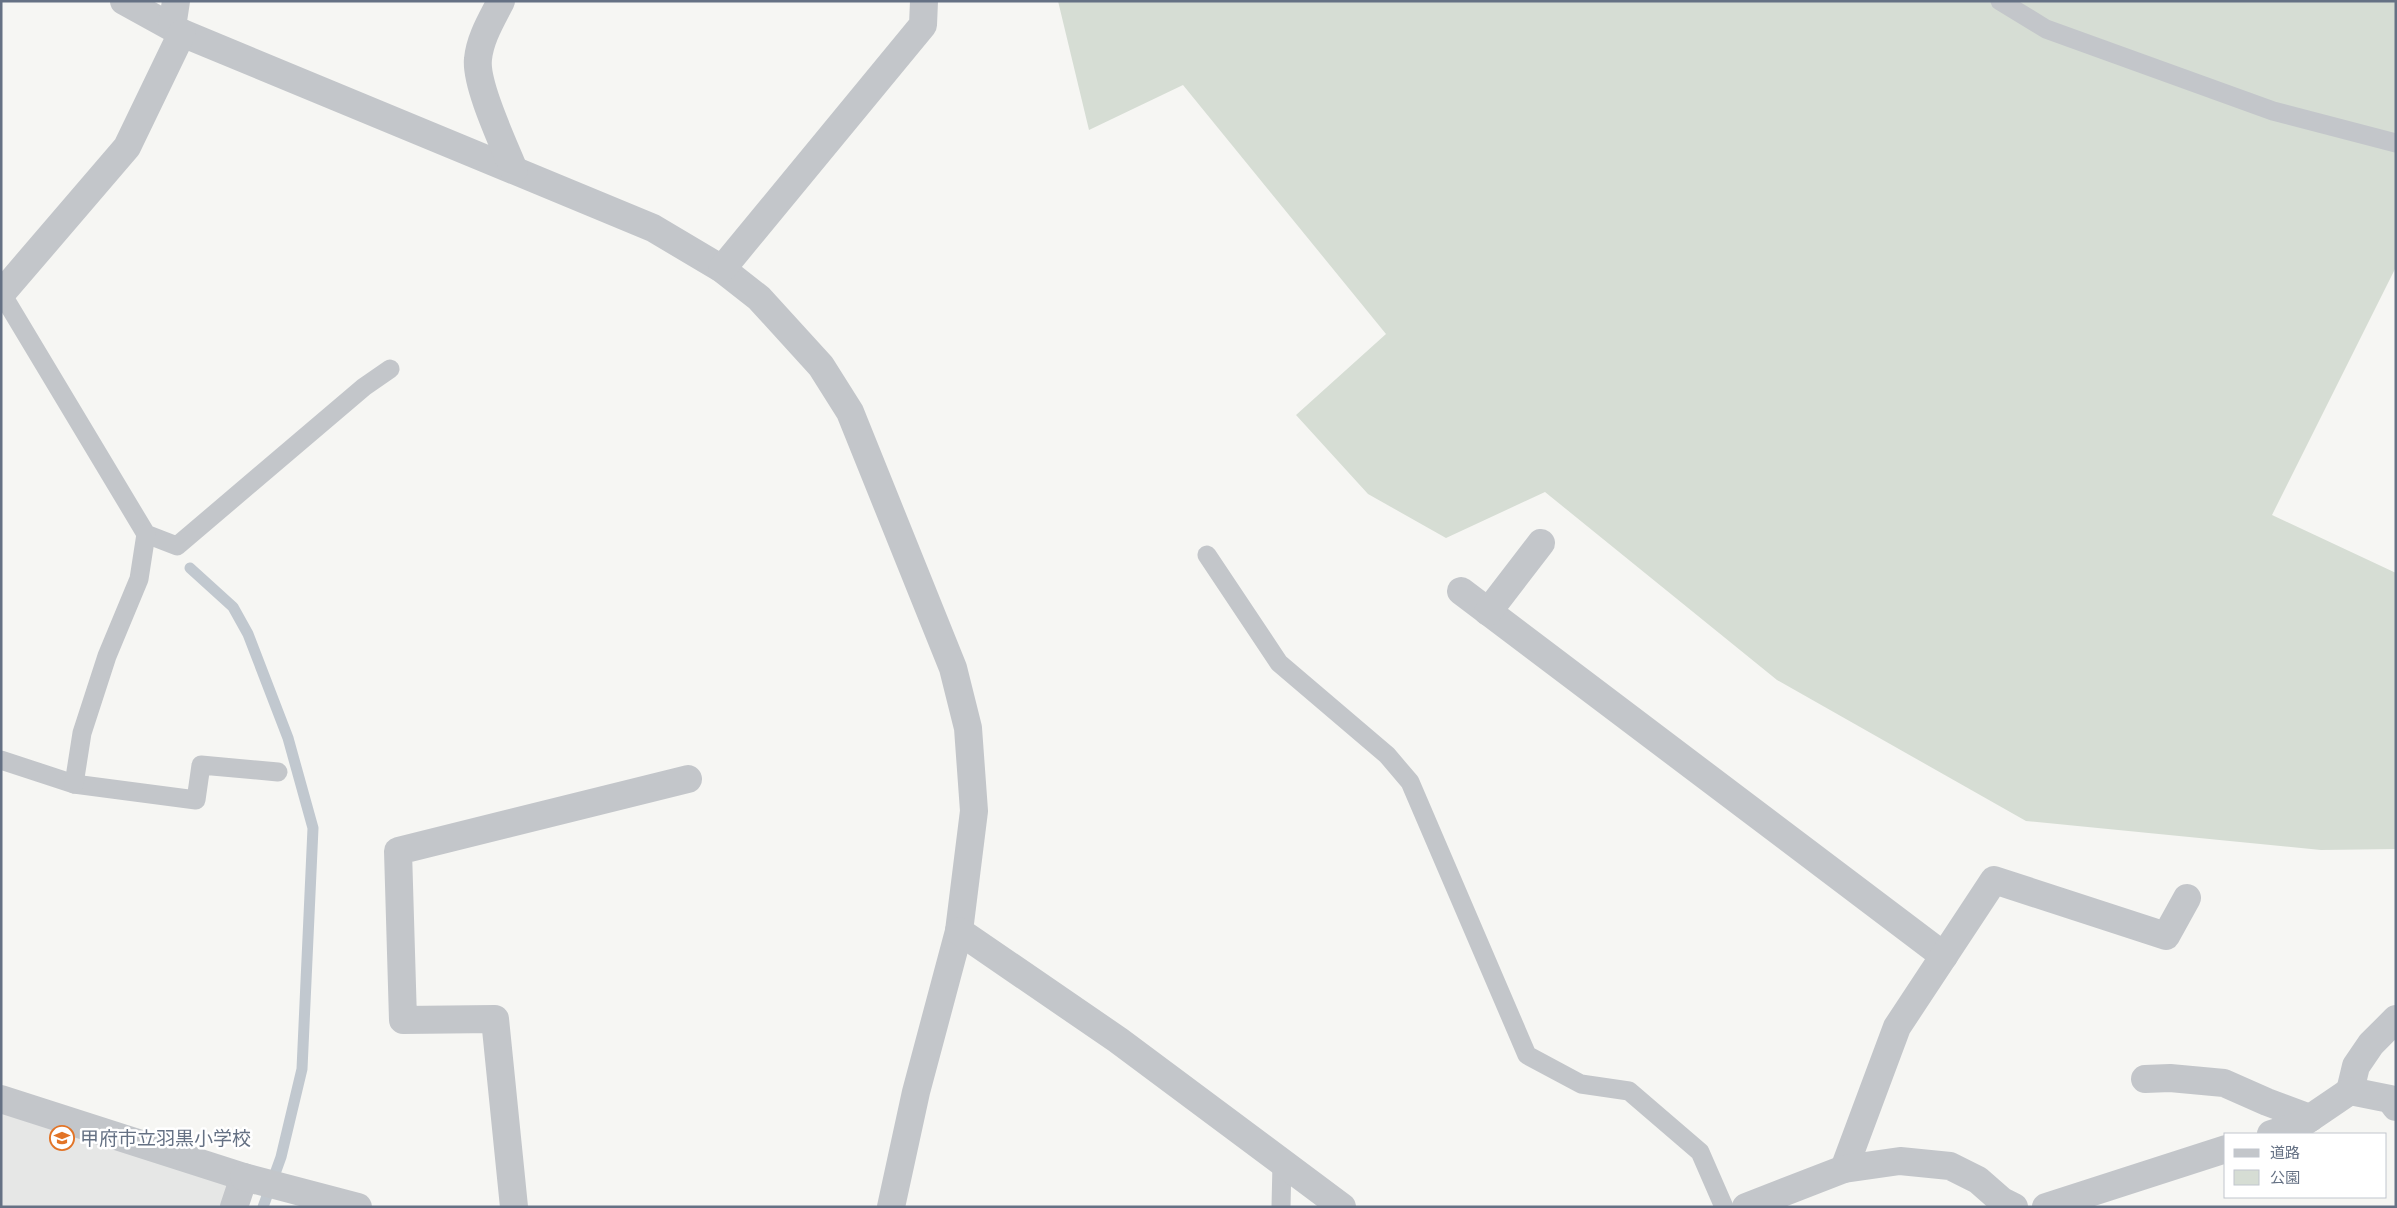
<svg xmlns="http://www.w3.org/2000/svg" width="2397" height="1208" font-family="Figtree,'Noto Sans JP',sans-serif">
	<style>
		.built { fill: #e6e7e6 }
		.green { fill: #d6ddd4 }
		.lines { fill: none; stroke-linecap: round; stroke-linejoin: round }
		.stream { stroke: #c1c8cf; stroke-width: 11 }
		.service { stroke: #c3c6ca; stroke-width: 19 }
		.minor { stroke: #c3c6ca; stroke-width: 28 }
		.labels { text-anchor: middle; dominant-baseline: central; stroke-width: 5; stroke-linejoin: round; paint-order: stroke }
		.poi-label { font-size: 19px; fill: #657184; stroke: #fff; text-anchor: start }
	</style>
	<rect width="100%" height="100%" fill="#f6f6f3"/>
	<path class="built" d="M1,1099L244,1177L234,1207H1Z"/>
	<path class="green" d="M1058,1H2396V267L2272,515L2396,573V849L2321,850L2026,821L1777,680L1545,492L1446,538L1368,494L1296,415L1386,334L1183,85L1089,130Z"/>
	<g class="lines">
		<path class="stream" d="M190,568L233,607L248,634L288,738L313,828L302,1069L281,1157L263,1207"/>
		<g class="service">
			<path d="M2000,1L2046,29L2273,111L2396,143"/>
			<path d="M2,294L146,534L177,546L364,387L390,369"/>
			<path d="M1207,555L1279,663L1387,755L1410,782L1527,1055L1581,1084L1629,1091L1700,1152L1724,1207"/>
			<path d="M1,760L74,784L196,800L201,765L278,772"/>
			<path d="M74,784L82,733L107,656L139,579L146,534"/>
			<path d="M1281,1207L1282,1163"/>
		</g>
		<g class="minor">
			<path d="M124,1L182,33L653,228L722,269L759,298L821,366L850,412L953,668L968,728L974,811L959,931L916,1092L891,1207"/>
			<path d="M501,1C492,19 480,38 478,59C475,84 504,145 514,170"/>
			<path d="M172,27L176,1"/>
			<path d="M722,269L923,25L924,1"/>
			<path d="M1,294L127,147L182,33"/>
			<path d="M1461,591L1944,956"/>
			<path d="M1488,612L1541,543"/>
			<path d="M959,931L1118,1040L1342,1207"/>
			<path d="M2145,1079L2170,1078L2224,1083L2267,1102L2310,1118"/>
			<path d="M2350,1091L2356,1066L2371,1044L2396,1019"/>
			<path d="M1,1099L244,1177L234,1207"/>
			<path d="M2271,1134L2300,1125L2350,1091L2390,1099L2396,1107"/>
			<path d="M1844,1169L1897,1027L1994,880L2166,936L2187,898"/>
			<path d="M244,1177L358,1207"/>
			<path d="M514,1207L495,1019L403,1020L398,851L688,779"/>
			<path d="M1746,1207L1844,1169L1900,1161L1950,1166L1978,1180L2002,1201L2014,1207"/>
			<path d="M2046,1207L2226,1149"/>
		</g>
	</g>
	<defs>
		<symbol id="school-ring" viewBox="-11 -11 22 22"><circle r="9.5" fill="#fff" stroke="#e27427" stroke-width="1.5"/><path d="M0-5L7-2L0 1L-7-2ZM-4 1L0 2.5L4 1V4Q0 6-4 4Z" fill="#e27427"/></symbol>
	</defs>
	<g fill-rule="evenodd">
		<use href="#school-ring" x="48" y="1124" width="28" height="28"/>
	</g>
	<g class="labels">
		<g class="poi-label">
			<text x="80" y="1138">甲府市立羽黒小学校</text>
		</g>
	</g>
	<rect width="2397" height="1208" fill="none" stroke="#657184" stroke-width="5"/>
	<rect x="2224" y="1133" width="162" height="65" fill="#ffffff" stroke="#c1c6ce"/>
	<rect x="2234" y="1149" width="25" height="8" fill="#c3c6ca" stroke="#c1c6ce"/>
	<text x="2270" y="1158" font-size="15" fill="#657184">道路</text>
	<rect x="2234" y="1170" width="25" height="15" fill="#d6ddd4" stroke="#c1c6ce"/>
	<text x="2270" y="1183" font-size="15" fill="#657184">公園</text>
</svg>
